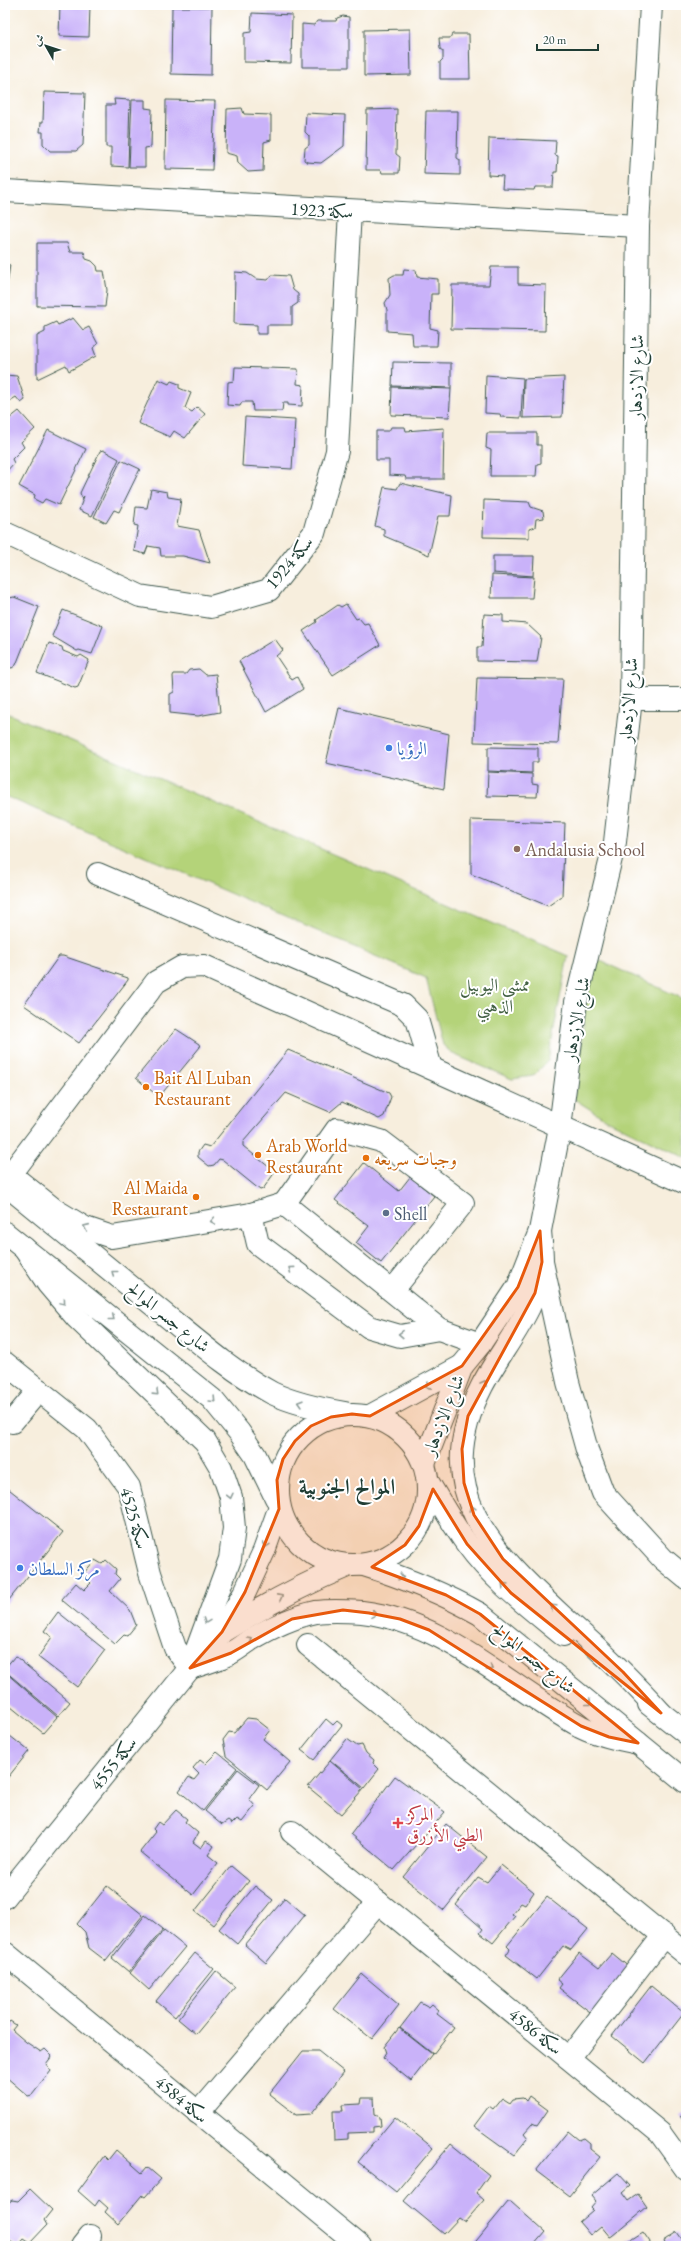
<svg xmlns="http://www.w3.org/2000/svg" width="691" height="2251" font-family="'EB Garamond',Amiri,serif">
	<style>
		.green { fill: #b4d379; stroke: #6a8856 }
		.building { fill: #c9b2f9 }
		.lines { fill: none; stroke-linecap: round; stroke-linejoin: round }
		.minor-casing { stroke: #3f584d; stroke-width: 24 }
		.major-casing { stroke: #3f584d; stroke-width: 24 }
		.minor { stroke: #fff; stroke-width: 22 }
		.major { stroke: #fff; stroke-width: 22 }
		.oneway { stroke: #8f9e9a }
		.marked { fill: #e8590c; fill-opacity: 0.2; stroke: #e8590c; stroke-width: 3; stroke-linejoin: round }
		.shop-dot { fill: #3f7fe0; stroke: #fff; stroke-width: 1.5 }
		.education-dot { fill: #8d6e63; stroke: #fff; stroke-width: 1.5 }
		.food-dot { fill: #e8710a; stroke: #fff; stroke-width: 1.5 }
		.service-dot { fill: #5c6f8a; stroke: #fff; stroke-width: 1.5 }
		.health-dot { fill: #e0444e; stroke: #fff; stroke-width: 1.5 }
		.labels { text-anchor: middle; dominant-baseline: central; stroke-width: 4; stroke-linejoin: round; paint-order: stroke }
		.street-label { font-size: 18px; fill: #1f3d34; stroke: #fff }
		.shop-label { font-size: 18px; fill: #366cbe; stroke: #fff; text-anchor: start }
		.education-label { font-size: 18px; fill: #785e54; stroke: #fff; text-anchor: start }
		.park-label { font-size: 18px; fill: #446245; stroke: #fff }
		.food-label { font-size: 18px; fill: #c56008; stroke: #fff; text-anchor: start }
		.service-label { font-size: 18px; fill: #4e5e75; stroke: #fff; text-anchor: start }
		.health-label { font-size: 18px; fill: #be3a42; stroke: #fff; text-anchor: start }
		.district-label { font-size: 22px; font-weight: bold; fill: #1f3d34; stroke: #fff }
	</style>
	<rect width="100%" height="100%" fill="#fff"/>
	<filter id="ink" filterUnits="userSpaceOnUse"><feTurbulence type="fractalNoise" baseFrequency=".025" numOctaves="2"/><feDisplacementMap in="SourceGraphic" scale="8" xChannelSelector="R" yChannelSelector="G"/><feConvolveMatrix kernelMatrix="1 2 1 2 8 2 1 2 1" color-interpolation-filters="sRGB"/></filter>
	<filter id="wash" filterUnits="userSpaceOnUse"><feTurbulence type="fractalNoise" baseFrequency=".012" numOctaves="4" result="noise"/><feDisplacementMap in="SourceGraphic" scale="16" xChannelSelector="R" yChannelSelector="G"/><feGaussianBlur stdDeviation="0.9" result="paint"/><feColorMatrix in="noise" values="0 0 0 0 0 0 0 0 0 0 0 0 0 0 0 0 0 1.4 0 .05"/><feComposite in="paint" operator="in"/></filter>
	<g filter="url(#wash)">
		<rect width="100%" height="100%" fill="#f7eedd"/>
		<g class="green">
			<path d="M5,712L568,956L548,1061L533,1076L512,1079L453,1054L443,1045L426,978L5,796Z"/>
			<path d="M594,958L686,1000V1158L607,1120L574,1099L588,990Z"/>
		</g>
		<g id="blocks">
			<g class="building">
				<path d="M60,5H90L89,37L59,36Z"/>
				<path d="M172,7H212L211,75L171,74Z"/>
				<path d="M252,13L292,15L291,63L244,62V33L251,32Z"/>
				<path d="M343,16L349,17V67H302V24L314,25L317,21H336L337,18Z"/>
				<path d="M410,29L411,75L364,76V30Z"/>
				<path d="M452,34H469L470,79H440V62L443,59V51L440,49L439,38H450Z"/>
				<path d="M44,92L85,93L83,145L76,151H50L43,144V132H40L41,122H43Z"/>
				<path d="M114,99L130,100L128,167L111,166V147H106V105H115Z"/>
				<path d="M132,100H145V108L152,109L151,147L145,148V167H129Z"/>
				<path d="M166,100L215,101L212,170L165,169Z"/>
				<path d="M242,108L244,114L271,115V140L264,142L263,171L248,172L238,163L237,156L226,153L227,109Z"/>
				<path d="M397,109L396,154L400,157L399,173H382L381,170H366L367,110Z"/>
				<path d="M426,111H458L457,158L460,160V175L424,174Z"/>
				<path d="M306,113L345,115L344,146L321,163L307,162L304,160L305,148L309,145V136L305,132Z"/>
				<path d="M489,138L556,141L555,155L558,156L557,172H554L553,187H535L534,190L502,189L503,176L488,175Z"/>
				<path d="M37,243H67L70,252H84L86,259L92,261L97,266L98,271H104L107,290L105,307L37,306Z"/>
				<path d="M5,264L10,265L5,299Z"/>
				<path d="M491,267H518V284L546,285L545,331L451,329L452,285H489Z"/>
				<path d="M404,269L416,270L417,277L438,279V294H431L430,328L438,330L437,346H413L412,333L387,331V310L385,303L390,295L389,278L394,275H403Z"/>
				<path d="M235,272L247,273L256,279L268,280L272,275L289,276L293,290L298,294V303L292,307V325H267V334H257V325L234,324Z"/>
				<path d="M73,318L83,330L89,327L98,344L93,348L96,356L69,371L66,365L37,379V336L45,332V327L56,322L58,325Z"/>
				<path d="M393,362L451,363V388L392,386Z"/>
				<path d="M235,367L298,369L297,384L303,385L302,406L288,405V403H283L282,411H253L252,402H242L240,406L227,405L228,382L234,381Z"/>
				<path d="M5,375L17,376L25,400L21,403L16,397L5,404Z"/>
				<path d="M486,375L523,378L521,418L501,417L500,414L485,413Z"/>
				<path d="M564,377L562,417L523,418L524,379Z"/>
				<path d="M158,379L169,384L171,381L179,384V388L191,393L185,408L192,412L197,407L205,414L185,438L174,431L170,437L138,423Z"/>
				<path d="M392,387L451,389L449,417L391,415Z"/>
				<path d="M19,411L35,429L21,442L24,447L12,459L14,463L5,473V418L9,419Z"/>
				<path d="M245,417L295,420L292,469L242,466Z"/>
				<path d="M391,427H405L406,431L444,428L443,479H406L405,476L389,475V460H376V431H389Z"/>
				<path d="M48,430L86,449L59,505L45,499L42,503L34,499L35,495L19,486Z"/>
				<path d="M487,433H537V445H541V463L537,464L536,476H490L491,450L486,448Z"/>
				<path d="M103,450L119,459L92,516L79,510L84,496L82,498L80,493L100,451Z"/>
				<path d="M121,460L140,469L119,512L114,510L106,523L94,517Z"/>
				<path d="M400,483L452,495L450,516H438L429,555L384,536V529L375,526L384,487L397,489Z"/>
				<path d="M151,489L167,492L168,497L181,499L177,526L199,530L210,563L183,556H161L160,548L148,546L145,554L134,551L138,526L134,525L136,507L147,508Z"/>
				<path d="M484,500L529,502L531,507L543,511L544,518L536,519L535,527L529,529V538L483,537Z"/>
				<path d="M493,556H534L533,576L493,573Z"/>
				<path d="M492,575L534,577L532,598H491Z"/>
				<path d="M14,597L39,607L16,665L12,668L5,666V599Z"/>
				<path d="M346,604L356,619L359,618L364,624L368,623L380,645L333,675L303,631L317,622L316,620L338,605L341,607Z"/>
				<path d="M63,610L103,626L92,654L79,650L77,651L52,636Z"/>
				<path d="M484,614L503,615V622L527,624L541,637L537,662L477,661V647H482Z"/>
				<path d="M275,639L283,650L276,656L292,680L297,677L303,689L266,712L239,661Z"/>
				<path d="M49,643L62,647L63,651L78,657L81,655L89,660L78,687L75,688L37,673Z"/>
				<path d="M199,669L206,675L216,674L220,712L198,716L170,713V694L174,692L173,676L174,674H186L189,670Z"/>
				<path d="M477,678L563,679L558,744L474,742Z"/>
				<path d="M339,708L449,734L444,789L326,763Z"/>
				<path d="M488,747L538,748V762H532V773L488,771Z"/>
				<path d="M488,772L532,774V784L538,785L537,797L487,796Z"/>
				<path d="M471,820L565,823L562,896L548,906L471,874Z"/>
				<path d="M59,956H63L128,978V980L79,1043L24,1005Z"/>
				<path d="M176,1029L199,1044L200,1047L159,1097L136,1078Z"/>
				<path d="M288,1050L389,1093L391,1097L384,1116L379,1119L342,1102L330,1112L286,1093L243,1142V1146L275,1172L263,1189L260,1190L223,1160L219,1159L214,1165L209,1166L198,1157V1152L203,1145L210,1147Z"/>
				<path d="M364,1163L399,1191L410,1177L434,1196L381,1263L356,1243L369,1226L335,1200Z"/>
				<path d="M5,1486L63,1532L5,1605Z"/>
				<path d="M95,1560L102,1564L106,1560L116,1569L115,1574L120,1579L110,1591L130,1610L136,1625L127,1636L124,1635L115,1644L63,1601L62,1599L76,1583L84,1590L91,1583L82,1575Z"/>
				<path d="M58,1612L105,1650L77,1687L38,1657L52,1637L44,1631Z"/>
				<path d="M15,1656L70,1702L58,1716L5,1671V1668Z"/>
				<path d="M5,1672L57,1717L43,1733L5,1702Z"/>
				<path d="M247,1718L256,1719L270,1730L263,1739L290,1762L267,1790L226,1756L223,1740L229,1732L234,1733Z"/>
				<path d="M326,1719L333,1725L337,1721L342,1725L314,1760L301,1750Z"/>
				<path d="M5,1732L29,1751L5,1781Z"/>
				<path d="M347,1739L357,1746L362,1745L366,1753L374,1760L373,1763L379,1769L364,1788L330,1760Z"/>
				<path d="M217,1752L237,1768L203,1811L179,1791L189,1777L194,1780L199,1774L193,1768L200,1760L205,1764Z"/>
				<path d="M330,1761L363,1789L341,1814L308,1787Z"/>
				<path d="M238,1769L259,1785L249,1799L255,1806L242,1822L237,1819L232,1824L228,1821L222,1825L205,1811Z"/>
				<path d="M395,1776L445,1812L394,1870L351,1834Z"/>
				<path d="M176,1810L187,1819L185,1822L198,1833L193,1842L201,1848L206,1841L214,1846L208,1855L218,1863L193,1895L140,1852L156,1832L153,1829L158,1822L162,1825Z"/>
				<path d="M446,1824L487,1857L444,1910L403,1877Z"/>
				<path d="M501,1865L534,1892L525,1905L521,1903L512,1914L515,1916L493,1943L480,1933L483,1929L456,1905L478,1877L487,1882Z"/>
				<path d="M231,1866L249,1881L213,1925L195,1911Z"/>
				<path d="M107,1886L143,1915L106,1961L89,1948L85,1932L77,1924Z"/>
				<path d="M255,1886L273,1900L237,1944L219,1929Z"/>
				<path d="M547,1897L588,1929L571,1950L563,1946L537,1979L506,1955L510,1949L507,1946Z"/>
				<path d="M285,1898L305,1915L266,1963L245,1945Z"/>
				<path d="M145,1915L163,1929L129,1972L112,1958Z"/>
				<path d="M164,1930L185,1947L149,1990L130,1973Z"/>
				<path d="M195,1953L214,1969L175,2017L156,2001Z"/>
				<path d="M579,1953L599,1968L612,1953L630,1968L594,2015L559,1988L562,1984L557,1980Z"/>
				<path d="M216,1971L235,1987L196,2034L178,2019Z"/>
				<path d="M362,1974L399,2005L372,2039L334,2009Z"/>
				<path d="M651,1986L684,2013L645,2063L612,2036Z"/>
				<path d="M420,2002L429,2007L432,2004L439,2010L437,2014L454,2027L433,2054L400,2028Z"/>
				<path d="M10,2021L16,2025L12,2030L26,2042L41,2052L45,2049L52,2056L46,2064L51,2071L32,2095L28,2096L5,2076V2027Z"/>
				<path d="M399,2028L432,2054L411,2081L383,2058L386,2053L384,2047Z"/>
				<path d="M303,2051H318L344,2072L311,2114L296,2115L269,2094Z"/>
				<path d="M529,2096L548,2110L537,2126L532,2124L524,2133L528,2138L514,2155L474,2126L489,2106L493,2109L502,2098L510,2103L513,2099L523,2098L526,2101Z"/>
				<path d="M362,2098H374L375,2115L380,2117L381,2126L373,2127V2132L348,2133V2139L334,2140L333,2111H343L342,2105L361,2104Z"/>
				<path d="M686,2112V2124L680,2116Z"/>
				<path d="M395,2117L433,2148L396,2192L358,2162Z"/>
				<path d="M568,2131L579,2140L584,2138L590,2143V2149L600,2157L569,2196L536,2171Z"/>
				<path d="M451,2144L489,2175L476,2193L484,2200L465,2222L459,2218L444,2234L404,2201Z"/>
				<path d="M116,2150L142,2173L147,2167L161,2179L145,2197L142,2195L118,2224L105,2212L108,2208L99,2200L95,2206L78,2191L104,2156L108,2160Z"/>
				<path d="M618,2173L630,2186L622,2193L628,2201L638,2194L647,2207L612,2236L610,2237L601,2226L590,2235L579,2222L593,2210L591,2208L596,2202L591,2196Z"/>
				<path d="M30,2189L52,2210L44,2220L47,2225L30,2243L24,2239L18,2246L9,2241L5,2245V2201L8,2203L12,2200L18,2201Z"/>
				<path d="M508,2202H511L545,2232L533,2246H472Z"/>
				<path d="M643,2232L650,2242L649,2246H621Z"/>
				<path d="M677,2232L686,2245L665,2246L663,2241Z"/>
			</g>
		</g>
	</g>
	<g filter="url(#ink)">
		<use href="#blocks" fill-opacity="0" stroke="#3f584d" stroke-width="1"/>
		<g class="lines">
			<defs>
				<g id="minor">
					<path d="M5,191L638,226"/>
					<path d="M5,533L140,596L211,607L269,590L314,533L337,451L350,211"/>
					<path d="M631,699H686"/>
					<path d="M98,874L403,1005L417,1019L431,1068"/>
					<path d="M5,1170L55,1210L85,1228L112,1237L251,1214L284,1204L439,1329L480,1344"/>
					<path d="M11,1174L156,982L182,967L204,966L686,1183"/>
					<path d="M284,1204L337,1129L381,1141L463,1203L393,1290"/>
					<path d="M251,1214L258,1244L369,1327L400,1336L439,1329"/>
					<path d="M542,1262L568,1382L587,1450L603,1493L663,1559L686,1578"/>
					<path d="M5,1363L87,1429L129,1487L150,1573L175,1648L190,1668"/>
					<path d="M370,1416L462,1366"/>
					<path d="M12,1422L39,1390"/>
					<path d="M424,1464L462,1366L480,1344L518,1287L540,1231L560,1127L576,1002L615,842L631,699L638,226L651,5"/>
					<path d="M225,1630C265,1605 304,1584 347,1566"/>
					<path d="M308,1645L686,1954"/>
					<path d="M292,1832L660,2133L686,2169"/>
					<path d="M5,1897L190,1668L222,1632L245,1592L264,1551L279,1509"/>
					<path d="M5,1953L360,2246"/>
					<path d="M569,2058L664,1935"/>
					<path d="M198,2113L378,1902"/>
					<path d="M82,2246L90,2236"/>
				</g>
				<g id="major">
					<path d="M5,1184C56,1226 107,1267 158,1309C194,1338 231,1371 272,1393C295,1404 320,1409 345,1413"/>
					<path d="M540,1231C541,1241 542,1251 542,1261C540,1307 502,1347 482,1386C428,1491 491,1550 564,1618C598,1648 631,1679 661,1713"/>
					<path d="M5,1233L212,1399L239,1432L255,1455L276,1498"/>
					<path d="M24,1248L48,1284L76,1317L205,1441L221,1468L231,1497L234,1528L230,1559L190,1668"/>
					<circle cx="353" cy="1490" r="75"/>
					<path d="M428,1482C441,1503 453,1525 467,1544C493,1580 529,1607 563,1635"/>
					<path d="M364,1565C405,1578 443,1593 480,1614L686,1782"/>
					<path d="M190,1668C203,1664 217,1660 229,1654C237,1650 243,1645 250,1640C270,1628 293,1617 316,1612C331,1610 347,1611 362,1612C447,1622 507,1686 580,1726C598,1735 618,1739 638,1743"/>
					<path d="M649,1704L686,1733"/>
				</g>
			</defs>
			<use href="#minor" class="minor-casing"/>
			<use href="#major" class="major-casing"/>
			<use href="#minor" class="minor"/>
			<use href="#major" class="major"/>
		</g>
		<defs><path id="oneway-chevron" d="M-2-3.5L2.5 0L-2 3.5" fill="none" stroke-width="1.6" stroke-linecap="round" stroke-linejoin="round"/></defs>
		<g class="oneway">
			<use href="#oneway-chevron" transform="translate(213 1221) rotate(170)"/>
			<use href="#oneway-chevron" transform="translate(86 1227) rotate(-156)"/>
			<use href="#oneway-chevron" transform="translate(291 1269) rotate(-143)"/>
			<use href="#oneway-chevron" transform="translate(114 1273) rotate(-141)"/>
			<use href="#oneway-chevron" transform="translate(63 1302) rotate(50)"/>
			<use href="#oneway-chevron" transform="translate(112 1318) rotate(39)"/>
			<use href="#oneway-chevron" transform="translate(401 1334) rotate(-178)"/>
			<use href="#oneway-chevron" transform="translate(484 1383) rotate(-61)"/>
			<use href="#oneway-chevron" transform="translate(428 1386) rotate(151)"/>
			<use href="#oneway-chevron" transform="translate(156 1393) rotate(44)"/>
			<use href="#oneway-chevron" transform="translate(213 1400) rotate(46)"/>
			<use href="#oneway-chevron" transform="translate(300 1403) rotate(-164)"/>
			<use href="#oneway-chevron" transform="translate(230 1496) rotate(77)"/>
			<use href="#oneway-chevron" transform="translate(472 1508) rotate(-107)"/>
			<use href="#oneway-chevron" transform="translate(266 1545) rotate(110)"/>
			<use href="#oneway-chevron" transform="translate(401 1577) rotate(18)"/>
			<use href="#oneway-chevron" transform="translate(504 1585) rotate(-135)"/>
			<use href="#oneway-chevron" transform="translate(280 1597) rotate(-28)"/>
			<use href="#oneway-chevron" transform="translate(553 1607) rotate(-137)"/>
			<use href="#oneway-chevron" transform="translate(374 1614) rotate(10)"/>
			<use href="#oneway-chevron" transform="translate(206 1621) rotate(110)"/>
			<use href="#oneway-chevron" transform="translate(250 1640) rotate(-31)"/>
			<use href="#oneway-chevron" transform="translate(490 1668) rotate(33)"/>
			<use href="#oneway-chevron" transform="translate(589 1703) rotate(39)"/>
		</g>
	</g>
	<path class="marked" d="M540,1231L542,1262L535,1293L468,1416L462,1449L464,1483L474,1515L503,1559L623,1672L661,1713L511,1593L467,1544L433,1489L419,1526L405,1545L372,1567L446,1595L480,1614L638,1743L609,1737L581,1726L429,1630L400,1619L369,1613L343,1610L292,1619L231,1653L190,1668L222,1632L245,1592L279,1509L277,1480L283,1459L295,1441L311,1426L331,1417L352,1414L370,1416L462,1366L518,1287Z"/>
	<g class="shop-dot">
		<circle cx="389" cy="748" r="4"/>
		<circle cx="20" cy="1568" r="4"/>
	</g>
	<circle class="education-dot" cx="517" cy="849" r="4"/>
	<g class="food-dot">
		<circle cx="146" cy="1087" r="4"/>
		<circle cx="258" cy="1155" r="4"/>
		<circle cx="366" cy="1158" r="4"/>
		<circle cx="196" cy="1197" r="4"/>
	</g>
	<circle class="service-dot" cx="386" cy="1213" r="4"/>
	<path class="health-dot" d="M396 1817h4v4h4v4h-4v4h-4v-4h-4v-4h4z"/>
	<g class="labels">
		<g class="street-label">
			<text transform="translate(322 210) rotate(3)">سكة 1923</text>
			<text transform="translate(636 377) rotate(-89)">شارع الازدهار</text>
			<text transform="translate(289 562) rotate(-50)">سكة 1924</text>
			<text transform="translate(628 700) rotate(-86)">شارع الازدهار</text>
			<text transform="translate(576 1019) rotate(-80)">شارع الازدهار</text>
			<text transform="translate(169 1317) rotate(39)">شارع جسر الموالح</text>
			<text transform="translate(443 1415) rotate(-69)">شارع الازدهار</text>
			<text transform="translate(135 1518) rotate(74)">سكة 4525</text>
			<text transform="translate(534 1658) rotate(39)">شارع جسر الموالح</text>
			<text transform="translate(113 1763) rotate(-51)">سكة 4555</text>
			<text transform="translate(536 2031) rotate(39)">سكة 4586</text>
			<text transform="translate(182 2099) rotate(40)">سكة 4584</text>
		</g>
		<g class="shop-label">
			<text x="397" y="748">الرؤيا</text>
			<text x="28" y="1568">مركز السلطان</text>
		</g>
		<g class="education-label">
			<text x="525" y="849">Andalusia School</text>
		</g>
		<g class="park-label">
			<text x="495" y="984">ممشى اليوبيل<tspan x="495" dy="21">الذهبي</tspan></text>
		</g>
		<g class="food-label">
			<text x="154" y="1077">Bait Al Luban<tspan x="154" dy="21">Restaurant</tspan></text>
			<text x="266" y="1145">Arab World<tspan x="266" dy="21">Restaurant</tspan></text>
			<text x="374" y="1158">وجبات سريعه</text>
			<text x="188" y="1187" text-anchor="end">Al Maida<tspan x="188" dy="21">Restaurant</tspan></text>
		</g>
		<g class="service-label">
			<text x="394" y="1213">Shell</text>
		</g>
		<g class="health-label">
			<text x="407" y="1813">المركز<tspan x="407" dy="21">الطبي الأزرق</tspan></text>
		</g>
		<g class="district-label">
			<text x="347" y="1486">الموالح الجنوبية</text>
		</g>
	</g>
	<rect width="691" height="2251" fill="none" stroke="#fff" stroke-width="20"/>
	<g transform="translate(46 46) rotate(309)" stroke="#ffffff" stroke-width="3" paint-order="stroke">
	<path d="M0-3L7 15L0 10L-7 15Z" fill="#1f3d34"/>
	<text y="-6" font-size="11" font-weight="bold" text-anchor="middle" fill="#1f3d34">ش</text>
	</g>
	<path d="M537 44v6h61v-6" fill="none" stroke="#1f3d34" stroke-width="2"/>
	<text x="543" y="44" font-size="12" fill="#1f3d34" stroke="#ffffff" stroke-width="3" paint-order="stroke">20 m</text>
</svg>
